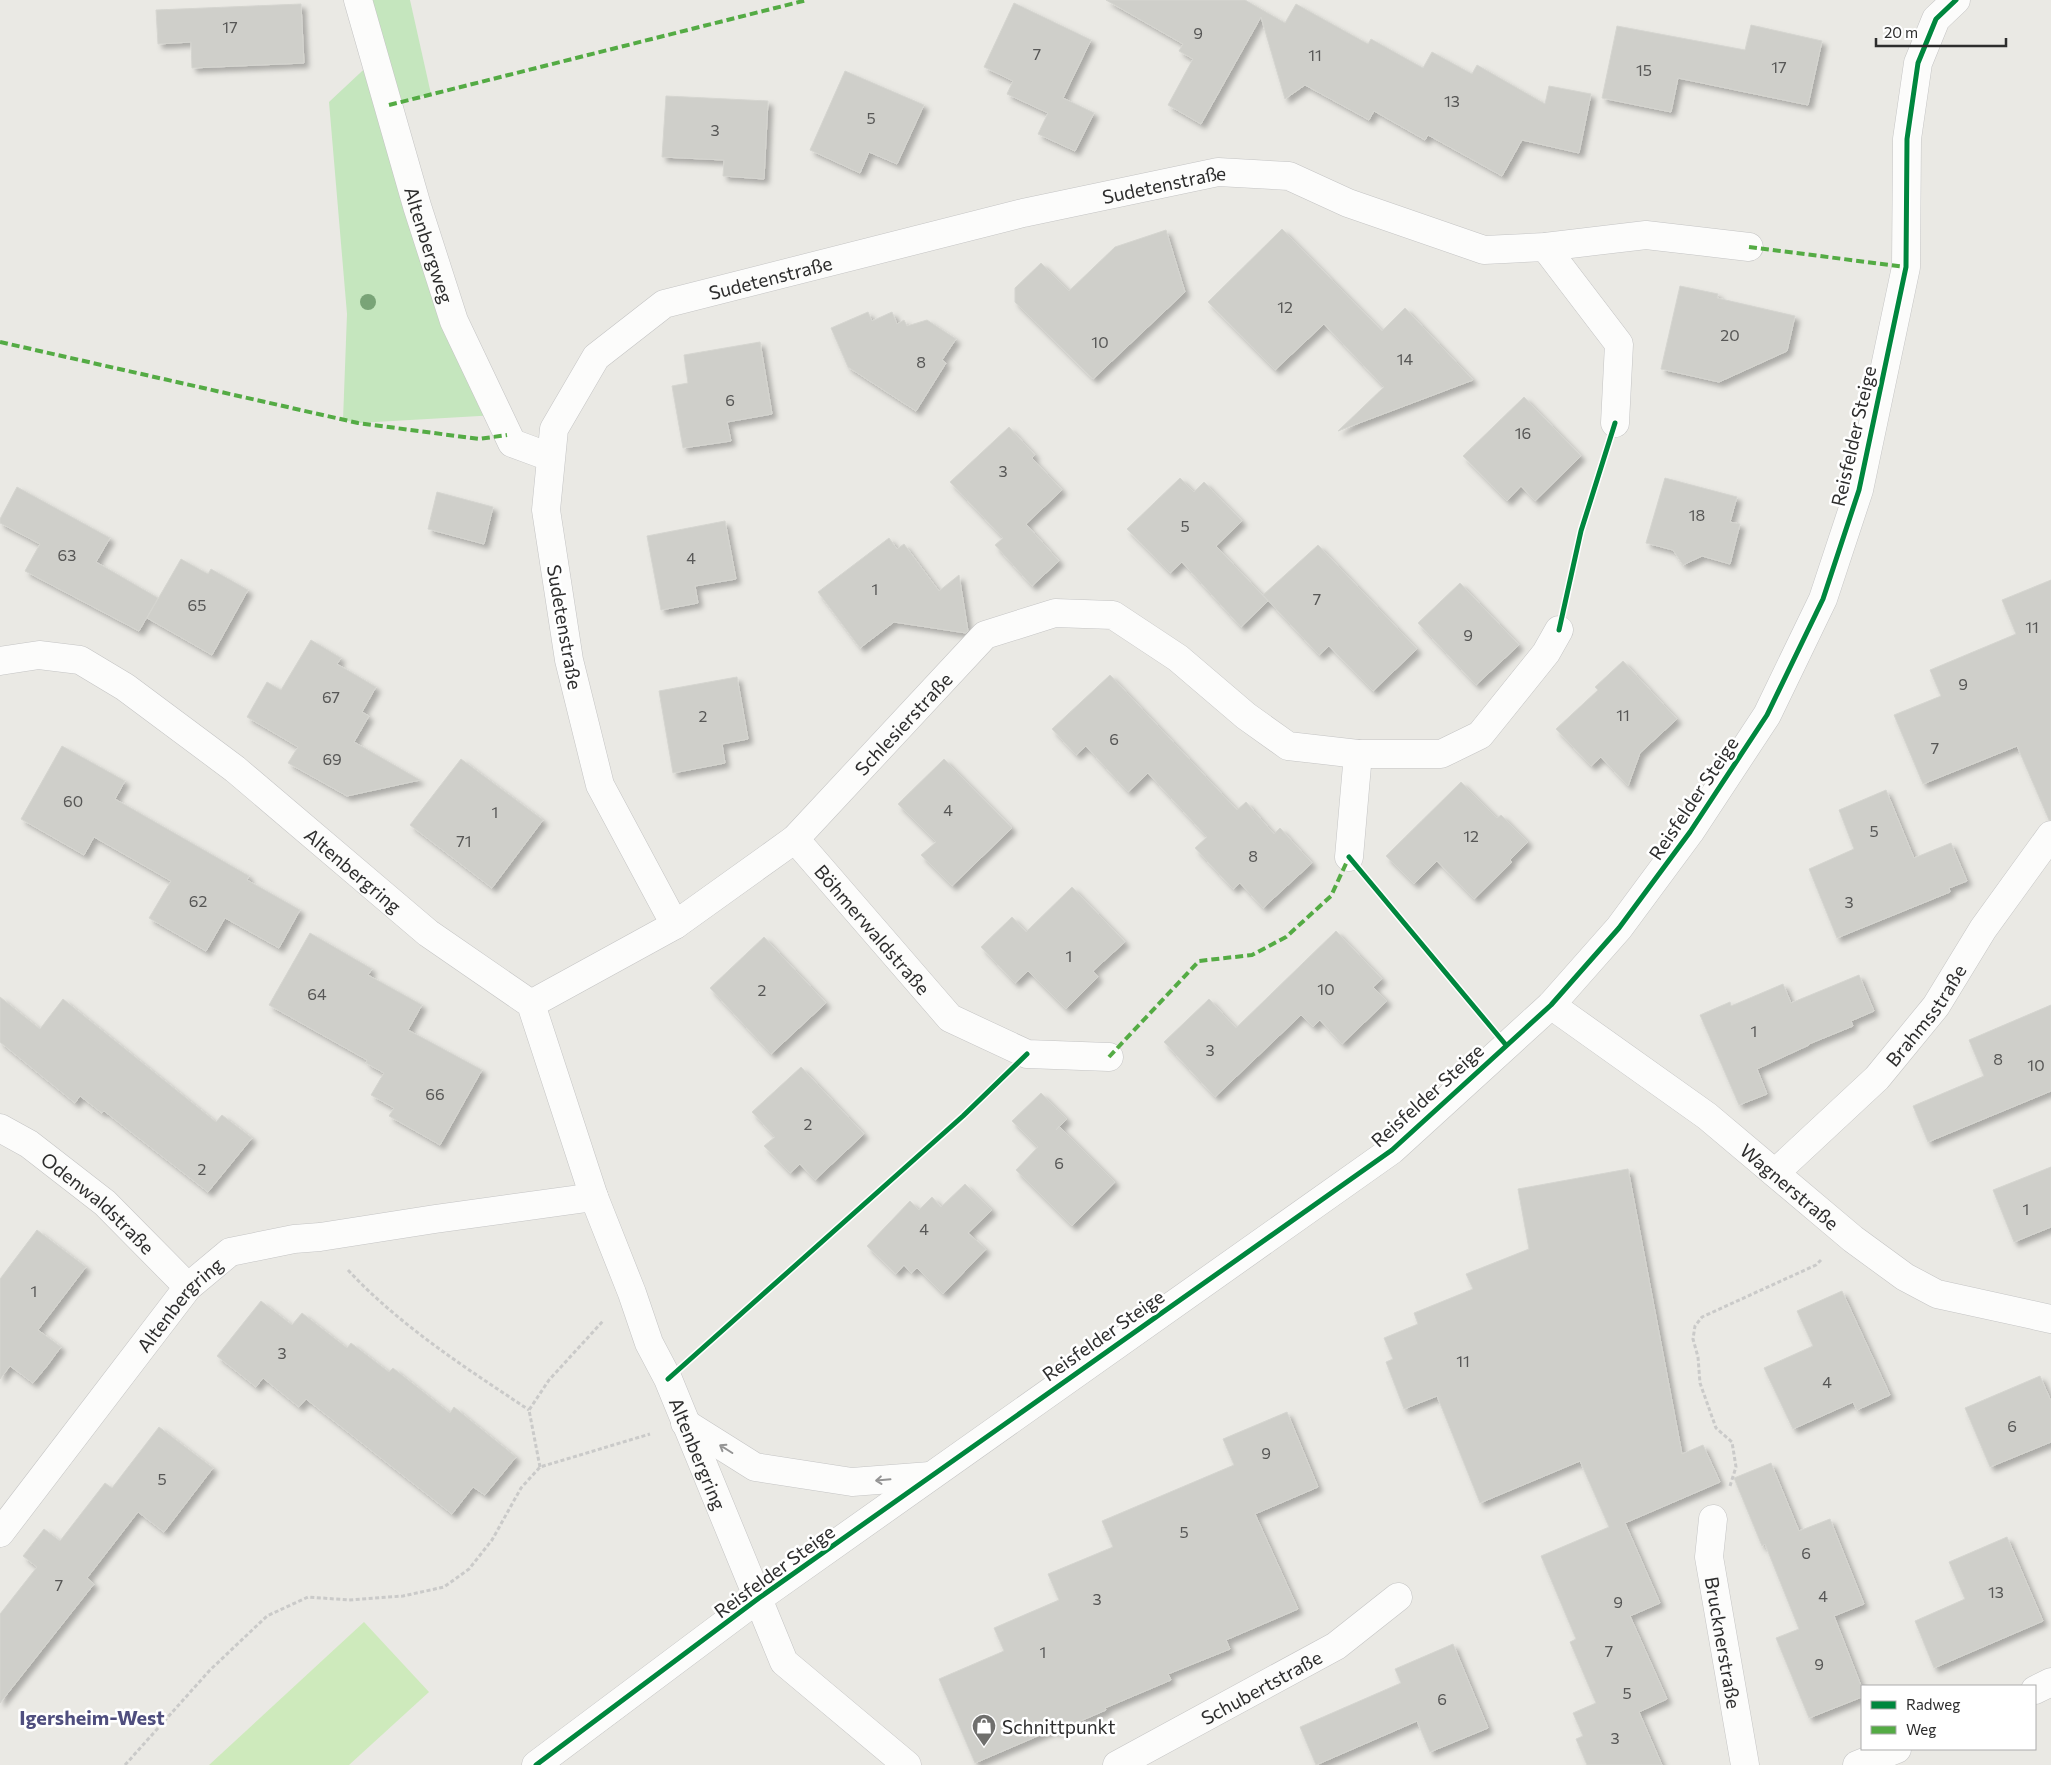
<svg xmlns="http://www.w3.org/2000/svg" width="2051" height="1765" font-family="Commissioner,sans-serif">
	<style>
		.green { fill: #c5e6be }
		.pitch { fill: #ceeabc }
		.building { fill: #cfcfca; stroke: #d5d5d0; filter: url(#shadow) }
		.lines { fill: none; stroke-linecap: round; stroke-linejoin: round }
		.minor-casing { stroke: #c4c4c4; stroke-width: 29 }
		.path { stroke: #cacac9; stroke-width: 3; stroke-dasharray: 4 2.5; stroke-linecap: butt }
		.minor { stroke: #fcfcfb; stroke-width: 28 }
		.quiet { stroke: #54ab44; stroke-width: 4; stroke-dasharray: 8 4; stroke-linecap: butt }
		.cycleway-casing { stroke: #fff; stroke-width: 8 }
		.cycleway { stroke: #00873e; stroke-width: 5 }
		.tree { fill: #79a477 }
		.oneway { stroke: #949494 }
		.labels { text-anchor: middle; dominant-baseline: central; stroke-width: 5; stroke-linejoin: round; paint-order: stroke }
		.number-label { font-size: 16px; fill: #575756 }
		.street-label { font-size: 19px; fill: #2d2d2d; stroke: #fff }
		.poi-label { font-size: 19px; fill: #2d2d2d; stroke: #fff; text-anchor: start }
		.neighbourhood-label { font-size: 20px; font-weight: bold; fill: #4f4e7e; stroke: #fff }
	</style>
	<defs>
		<filter id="shadow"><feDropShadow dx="4.5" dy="4.5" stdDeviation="2.5" flood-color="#0004"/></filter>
	</defs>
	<rect width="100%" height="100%" fill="#eae9e4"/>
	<path class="green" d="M358,0H410L431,94L389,105L497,415L358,423L343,420L347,314L329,102L375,59Z"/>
	<path class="pitch" d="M364,1622L429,1692L349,1765H209Z"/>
	<g class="building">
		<path d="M1106,0H1245L1285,23L1296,4L1368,44L1371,39L1423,68L1432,52L1472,74L1477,65L1545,104L1549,86L1591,94L1579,153L1522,140L1502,176L1428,135L1425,140L1374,111L1369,120L1305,85L1285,99L1261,17L1201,124L1168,105L1193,59L1179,51L1183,44Z"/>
		<path d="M1014,3L1091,40L1063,98L1094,113L1075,151L1038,134L1048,113L1007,94L1013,81L984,67Z"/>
		<path d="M301,4L304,63L192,68L191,42L158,44L156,10Z"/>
		<path d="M1751,25L1822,41L1808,105L1678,78L1671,112L1602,98L1617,26L1745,50Z"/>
		<path d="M845,71L924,105L897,164L869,152L860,173L810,150Z"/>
		<path d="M666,96L768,101L764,179L723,176L724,160L662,157Z"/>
		<path d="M1282,229L1382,331L1405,308L1473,380L1338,431L1384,387L1324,324L1275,370L1208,302Z"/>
		<path d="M1166,230L1185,292L1093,379L1015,302V288L1041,263L1069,291L1115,247Z"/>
		<path d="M1680,286L1718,294L1717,298L1795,316L1787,351L1719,382L1661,369Z"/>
		<path d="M868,312L872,321L892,312L897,324L904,320L907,326L927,320L956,339L942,360L946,363L916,411L848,367L831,328Z"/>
		<path d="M760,342L772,414L727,422L731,441L683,448L672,386L688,383L684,355Z"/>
		<path d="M1524,397L1581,456L1535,501L1521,486L1507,501L1463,456Z"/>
		<path d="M1009,427L1035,455L1032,458L1062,490L1026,524L1059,561L1032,586L995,545L1003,538L950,482Z"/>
		<path d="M1180,478L1194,492L1204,482L1242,521L1216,546L1268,601L1241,627L1182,562L1170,573L1127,529Z"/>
		<path d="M1665,478L1737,497L1730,522L1740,524L1730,564L1702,556L1683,565L1673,550L1646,543Z"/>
		<path d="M17,487L110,538L96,562L158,598L139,631L25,571L40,544L0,523V519Z"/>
		<path d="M437,492L493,507L484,544L428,529Z"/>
		<path d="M725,521L736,579L695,586L698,603L661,610L647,536Z"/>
		<path d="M889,538L897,549L904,544L939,591L959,575L968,631L966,633L894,622L860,648L818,592Z"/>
		<path d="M1318,545L1417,649L1373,691L1329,646L1319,655L1263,595Z"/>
		<path d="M181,559L208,574L211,569L248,590L212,655L147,618Z"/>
		<path d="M2051,580V820H2049L2017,746L1923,784L1894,715L1941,696L1930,670L2016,634L2002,600Z"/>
		<path d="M1460,583L1519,645L1476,685L1418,623Z"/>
		<path d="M311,640L341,658L337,664L376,687L362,712L369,716L354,742L420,780L347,796L288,763L298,747L247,717L267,682L281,690Z"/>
		<path d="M1623,661L1677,719L1640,753L1628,786L1601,757L1591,766L1556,729L1598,690L1595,687Z"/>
		<path d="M1110,675L1237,810L1246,802L1274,834L1280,828L1312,863L1263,908L1240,883L1233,889L1195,848L1207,837L1148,773L1128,792L1086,746L1076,755L1052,729Z"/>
		<path d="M737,677L748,739L722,744L725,763L673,773L659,691Z"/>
		<path d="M62,746L125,781L115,799L249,876L247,880L300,910L279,948L225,918L206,951L149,918L171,881L94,837L84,855L21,819Z"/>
		<path d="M461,759L543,820L492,888L410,825Z"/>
		<path d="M944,759L1012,828L952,886L921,855L936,842L898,804Z"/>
		<path d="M1461,782L1497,818L1501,815L1528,842L1510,860L1512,862L1474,899L1437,861L1414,884L1386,856Z"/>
		<path d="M1886,790L1914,858L1951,843L1967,881L1949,888L1950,892L1837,938L1809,869L1854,849L1839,810Z"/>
		<path d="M1072,887L1125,942L1093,971L1098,977L1066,1009L1028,971L1015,983L981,947L1012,917L1026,932Z"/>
		<path d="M1336,931L1382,979L1373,987L1387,1001L1342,1044L1320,1020L1313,1027L1301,1015L1215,1097L1164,1042L1209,999L1236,1028Z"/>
		<path d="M310,933L372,969L368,975L422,1005L408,1030L482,1070L440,1145L389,1116L394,1108L371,1095L384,1073L366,1063L367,1060L269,1005Z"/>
		<path d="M764,937L826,1003L771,1054L710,988Z"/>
		<path d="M1859,975L1874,1011L1851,1021L1853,1026L1809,1044V1045L1757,1069L1767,1094L1739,1105L1700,1015L1730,1002L1731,1006L1783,984L1791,1003Z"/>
		<path d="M0,997L40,1029L63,999L216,1122L222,1115L252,1138L208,1192L104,1111L102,1113L80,1096L75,1103L0,1042Z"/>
		<path d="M2051,1005V1091L1928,1142L1913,1106L1984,1076L1969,1040Z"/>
		<path d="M801,1067L864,1134L815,1180L800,1164L790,1173L764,1146L775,1137L752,1112Z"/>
		<path d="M1041,1093L1067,1119L1056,1130L1059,1126L1115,1182L1072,1226L1016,1170L1038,1147L1012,1121Z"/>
		<path d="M2051,1167V1227L2014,1242L1993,1190Z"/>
		<path d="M1628,1169L1682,1454L1703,1445L1720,1482L1625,1523L1660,1603L1630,1616L1667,1699L1639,1712L1662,1765H1587L1576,1739L1583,1736L1573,1713L1596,1703L1570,1642L1576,1639L1541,1556L1609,1527L1580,1461L1480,1503L1437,1396L1404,1409L1386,1362L1393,1359L1384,1338L1418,1324L1414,1313L1473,1289L1466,1274L1529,1249L1518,1189Z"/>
		<path d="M965,1184L992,1210L968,1233L986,1249L943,1294L917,1268L911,1273L904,1265L896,1274L867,1246L910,1201L919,1210L932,1197L941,1207Z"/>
		<path d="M37,1230L86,1267L38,1330L61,1347L47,1366L33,1383L10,1366L0,1379V1279Z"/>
		<path d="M1842,1291L1890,1395L1857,1410L1853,1402L1793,1429L1764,1368L1813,1346L1797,1311Z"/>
		<path d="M261,1301L292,1325L302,1313L347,1348L351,1343L389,1372L393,1368L450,1413L454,1407L516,1457L485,1495L473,1487L452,1514L306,1399L299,1407L263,1378L256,1387L217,1356Z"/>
		<path d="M2040,1376L2051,1401V1442L1990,1467L1965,1408Z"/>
		<path d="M1287,1412L1318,1487L1255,1514L1298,1609L1226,1640L1230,1649L1168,1674L1171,1680L1105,1708L1106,1710L1055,1732L1054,1729L975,1763L939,1679L1004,1651L994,1628L1059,1600L1048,1574L1113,1547L1102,1521L1234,1465L1223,1439Z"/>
		<path d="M159,1427L213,1468L164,1532L138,1512L87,1578L94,1584L0,1703V1614L37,1567L23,1556L44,1529L60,1541L105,1483L112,1488Z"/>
		<path d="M1771,1463L1799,1531L1830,1519L1864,1604L1834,1616L1862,1688V1697L1809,1718L1776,1638L1799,1629L1765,1544L1762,1546L1734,1478Z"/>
		<path d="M2007,1537L2043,1621L1934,1668L1915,1621L1965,1599L1949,1562Z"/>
		<path d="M1453,1644L1488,1728L1430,1752L1417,1721L1316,1765L1300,1727L1401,1683L1395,1669Z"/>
	</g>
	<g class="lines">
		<defs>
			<g id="minor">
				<path id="s1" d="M358,0L417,206L454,321L512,443L550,457"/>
				<path d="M1545,247L1619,344L1615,423"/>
				<path id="s2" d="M0,661L39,655L80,660L125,687L235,769L428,933L531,1004L594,1197L632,1293L649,1343L668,1379L784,1662L907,1765"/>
				<path id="s3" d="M795,839L950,1018L1027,1054L1109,1057"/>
				<path d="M1349,857L1358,754"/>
				<path id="s4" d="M675,925L600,785L569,660L546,510L554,429L596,357L664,304L1023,213L1218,172L1289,176L1348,203L1484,250L1545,247L1646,235L1749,247"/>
				<path id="s5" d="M531,1004L675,925L795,839L985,635L1055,613L1113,615L1178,658L1246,716L1288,746L1358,754H1441L1480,735L1546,653L1559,630"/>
				<path id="s6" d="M1551,1005L1707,1116L1853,1239L1905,1277L1937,1294L2051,1319"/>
				<path id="s7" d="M0,1128L29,1144L105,1203L188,1287"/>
				<path id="s8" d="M1775,1173L1877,1078L1936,1006L1983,929L2051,835"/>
				<path d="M685,1423L755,1467L852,1482L930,1476"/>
				<path id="s9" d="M1713,1519L1709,1557L1745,1765"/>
				<path id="s10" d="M0,1533L188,1287L230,1252L294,1239L320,1237L435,1219L594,1197"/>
				<path d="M2035,1690L2051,1682"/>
				<path d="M536,1765L759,1598L1392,1150L1551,1005L1619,928L1690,832L1767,715L1823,599L1859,490L1906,267L1907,139L1918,63L1936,19L1956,0"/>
				<path id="s11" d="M1117,1765L1336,1646L1398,1597"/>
				<path d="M1857,1765L1897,1749"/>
			</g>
		</defs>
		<use href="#minor" class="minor-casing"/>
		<g class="path">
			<path d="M348,1270C400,1326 466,1368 529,1410"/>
			<path d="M540,1467L529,1410L549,1380L603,1321"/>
			<path d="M1730,1486L1736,1467L1732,1442L1716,1428L1700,1383L1698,1357L1693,1339L1695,1326L1702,1317L1816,1265L1821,1260"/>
			<path d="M125,1765L210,1670L267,1616L308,1597L349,1600L403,1596L444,1587L469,1569L492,1540L521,1488L540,1467L650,1434"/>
		</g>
		<use href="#minor" class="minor"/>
		<g class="quiet">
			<path d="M389,105L807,0"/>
			<path d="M1749,247L1906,267"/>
			<path d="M0,342L358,423L479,439L507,435"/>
			<path d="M1109,1057L1199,961L1252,955L1286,937L1331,896L1349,857"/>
		</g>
		<defs>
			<g id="cycleway">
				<path d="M1559,630L1581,531L1615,423"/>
				<path d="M1349,857L1506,1045"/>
				<path d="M668,1379L963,1116L1027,1054"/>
				<path d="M536,1765L759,1598L1392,1150L1551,1005L1619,928L1690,832L1767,715L1823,599L1859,490L1906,267L1907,139L1918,63L1936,19L1956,0"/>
			</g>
		</defs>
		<use href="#cycleway" class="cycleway-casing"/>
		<use href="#cycleway" class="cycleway"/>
	</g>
	<circle class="tree" cx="368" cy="302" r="8"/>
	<defs><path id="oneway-shaft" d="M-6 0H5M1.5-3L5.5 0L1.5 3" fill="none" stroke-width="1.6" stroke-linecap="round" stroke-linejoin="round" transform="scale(1.25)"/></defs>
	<g class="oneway">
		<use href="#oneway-shaft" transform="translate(726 1449) rotate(-148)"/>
		<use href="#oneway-shaft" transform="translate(883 1480) rotate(175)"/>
	</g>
	<defs>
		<symbol id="shop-pin" viewBox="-11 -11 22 30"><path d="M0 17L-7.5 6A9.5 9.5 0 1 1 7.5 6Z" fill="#6f6f6d" stroke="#fff"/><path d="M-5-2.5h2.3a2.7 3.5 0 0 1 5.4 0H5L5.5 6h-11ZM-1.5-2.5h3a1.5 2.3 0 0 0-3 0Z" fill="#fff"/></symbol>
	</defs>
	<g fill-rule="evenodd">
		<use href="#shop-pin" x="970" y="1712" width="28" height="38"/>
	</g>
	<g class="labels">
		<g class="number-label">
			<text x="230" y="26">17</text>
			<text x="1198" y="32">9</text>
			<text x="1037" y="53">7</text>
			<text x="1315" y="54">11</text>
			<text x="1779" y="66">17</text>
			<text x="1644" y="69">15</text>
			<text x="1452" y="100">13</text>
			<text x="871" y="117">5</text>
			<text x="715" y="129">3</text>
			<text x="1285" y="306">12</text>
			<text x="1730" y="334">20</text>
			<text x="1100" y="341">10</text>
			<text x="1405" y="358">14</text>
			<text x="921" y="361">8</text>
			<text x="730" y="399">6</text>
			<text x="1523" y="432">16</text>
			<text x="1003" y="470">3</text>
			<text x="1697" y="514">18</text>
			<text x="1185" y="525">5</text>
			<text x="67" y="554">63</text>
			<text x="691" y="557">4</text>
			<text x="875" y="588">1</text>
			<text x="1317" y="598">7</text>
			<text x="197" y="604">65</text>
			<text x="2032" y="626">11</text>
			<text x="1468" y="634">9</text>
			<text x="1963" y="683">9</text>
			<text x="331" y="696">67</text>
			<text x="1623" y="714">11</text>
			<text x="703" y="715">2</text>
			<text x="1114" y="738">6</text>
			<text x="1935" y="747">7</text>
			<text x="332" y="758">69</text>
			<text x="73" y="800">60</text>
			<text x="948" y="809">4</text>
			<text x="495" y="811">1</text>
			<text x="1874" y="830">5</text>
			<text x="1471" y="835">12</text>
			<text x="464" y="840">71</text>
			<text x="1253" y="855">8</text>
			<text x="198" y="900">62</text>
			<text x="1849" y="901">3</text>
			<text x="1069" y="955">1</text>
			<text x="1326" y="988">10</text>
			<text x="762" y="989">2</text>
			<text x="317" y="993">64</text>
			<text x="1754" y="1030">1</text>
			<text x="1210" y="1049">3</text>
			<text x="1998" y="1058">8</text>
			<text x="2036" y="1064">10</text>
			<text x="435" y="1093">66</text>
			<text x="808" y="1123">2</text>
			<text x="1059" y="1162">6</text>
			<text x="202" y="1168">2</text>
			<text x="2026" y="1208">1</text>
			<text x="924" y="1228">4</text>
			<text x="34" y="1290">1</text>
			<text x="282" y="1352">3</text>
			<text x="1463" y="1360">11</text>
			<text x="1827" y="1381">4</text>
			<text x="2012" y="1425">6</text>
			<text x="1266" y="1452">9</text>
			<text x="162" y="1478">5</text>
			<text x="1184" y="1531">5</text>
			<text x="1806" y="1552">6</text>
			<text x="59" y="1584">7</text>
			<text x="1996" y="1591">13</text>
			<text x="1823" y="1595">4</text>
			<text x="1097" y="1598">3</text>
			<text x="1618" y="1601">9</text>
			<text x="1609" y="1650">7</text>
			<text x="1043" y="1651">1</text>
			<text x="1819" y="1663">9</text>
			<text x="1627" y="1692">5</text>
			<text x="1442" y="1698">6</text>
			<text x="1615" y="1737">3</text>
		</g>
		<g class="street-label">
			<text stroke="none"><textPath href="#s4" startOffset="1205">Sudetenstraße</textPath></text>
			<text stroke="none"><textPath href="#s1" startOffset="255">Altenbergweg</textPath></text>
			<text stroke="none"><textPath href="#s4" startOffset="800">Sudetenstraße</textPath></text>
			<text transform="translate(1853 436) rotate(-77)">Reisfelder Steige</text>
			<text transform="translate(565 627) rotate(80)">Sudetenstraße</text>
			<text stroke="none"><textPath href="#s5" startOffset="470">Schlesierstraße</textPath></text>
			<text transform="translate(1693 798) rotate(-56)">Reisfelder Steige</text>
			<text stroke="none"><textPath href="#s2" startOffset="426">Altenbergring</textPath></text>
			<text stroke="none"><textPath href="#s3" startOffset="119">Böhmerwaldstraße</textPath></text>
			<text stroke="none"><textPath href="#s8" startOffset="219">Brahmsstraße</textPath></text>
			<text transform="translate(1427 1095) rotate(-42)">Reisfelder Steige</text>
			<text stroke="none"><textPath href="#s6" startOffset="300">Wagnerstraße</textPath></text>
			<text stroke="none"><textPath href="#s7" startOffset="124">Odenwaldstraße</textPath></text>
			<text stroke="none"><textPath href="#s10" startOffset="291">Altenbergring</textPath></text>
			<text transform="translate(1103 1335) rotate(-35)">Reisfelder Steige</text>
			<text stroke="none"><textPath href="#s2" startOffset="1129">Altenbergring</textPath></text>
			<text transform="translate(774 1571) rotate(-36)">Reisfelder Steige</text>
			<text stroke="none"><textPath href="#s9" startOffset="125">Brucknerstraße</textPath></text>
			<text stroke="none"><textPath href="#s11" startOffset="164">Schubertstraße</textPath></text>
		</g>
		<g class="poi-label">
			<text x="1002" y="1726">Schnittpunkt</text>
		</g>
		<g class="neighbourhood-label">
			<text x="92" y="1717">Igersheim-West</text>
		</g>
	</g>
	<rect x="1861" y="1685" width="175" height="65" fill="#ffffff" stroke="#ababab"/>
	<rect x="1871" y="1701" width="25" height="8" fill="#00873e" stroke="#ababab"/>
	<text x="1906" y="1710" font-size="15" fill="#2d2d2d">Radweg</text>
	<rect x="1871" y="1726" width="25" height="8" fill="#54ab44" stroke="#ababab"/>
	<text x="1906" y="1735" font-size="15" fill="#2d2d2d">Weg</text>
	<path d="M1876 38v8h130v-8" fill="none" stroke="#2d2d2d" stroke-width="2.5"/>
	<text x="1884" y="38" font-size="15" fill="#2d2d2d" stroke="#ffffff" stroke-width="4" paint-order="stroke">20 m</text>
</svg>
